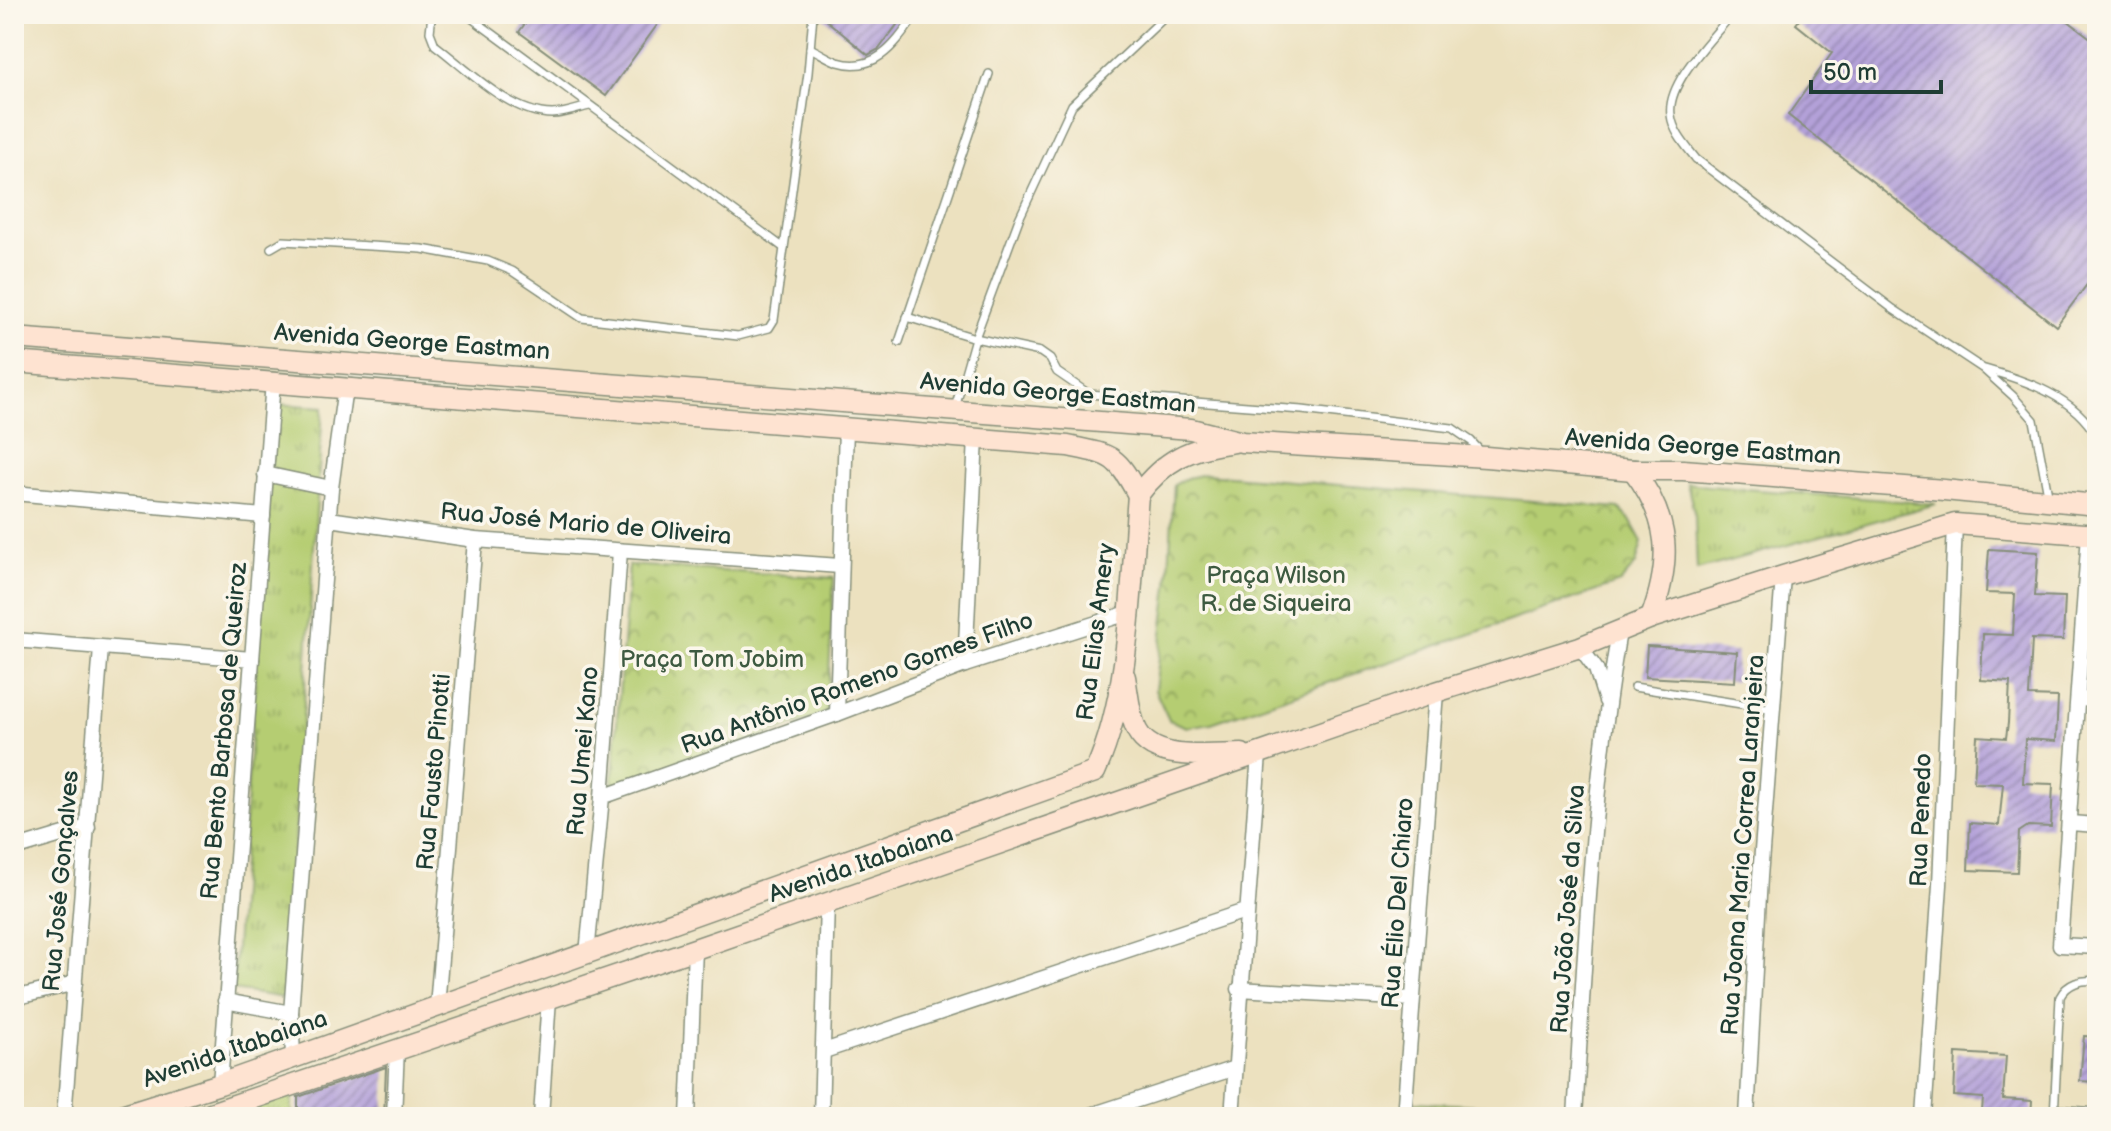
<svg xmlns="http://www.w3.org/2000/svg" width="2111" height="1131" font-family="'Balsamiq Sans',sans-serif">
	<style>
		.grass { fill: url(#grass-tufts); stroke: #6a8553; stroke-width: 2 }
		.park { fill: url(#park-crowns); stroke: #6a8553; stroke-width: 2 }
		.building { fill: url(#building-hatch) }
		.lines { fill: none; stroke-linecap: round; stroke-linejoin: round }
		.lane-casing { stroke: #868f7a; stroke-width: 10 }
		.street-casing { stroke: #868f7a; stroke-width: 17 }
		.secondary-casing { stroke: #868f7a; stroke-width: 23 }
		.lane { stroke: #fff; stroke-width: 7 }
		.street { stroke: #fff; stroke-width: 14 }
		.secondary { stroke: #fee3d1; stroke-width: 20 }
		.labels { text-anchor: middle; dominant-baseline: central; stroke-width: 7; stroke-linejoin: round; paint-order: stroke }
		.street-label { font-size: 24px; fill: #1f3d34; stroke: #fbf7ec }
		.park-label { font-size: 24px; fill: #3d5a40; stroke: #fbf7ec }
	</style>
	<defs>
		<pattern id="grass-tufts" width="24" height="20" patternUnits="userSpaceOnUse" patternTransform="scale(2)"><rect width="24" height="20" fill="#b5cd72"/><path d="M3 7l-1-3M5 7V3M7 7l1-3M15 17l-1-3M17 17v-4M19 17l1-3" fill="none" stroke="#93a85e"/></pattern>
		<pattern id="park-crowns" width="20" height="18" patternUnits="userSpaceOnUse" patternTransform="scale(2)"><rect width="20" height="18" fill="#b5cd72"/><path d="M2 6a3 3 0 1 1 6 0M12 15a3 3 0 1 1 6 0" fill="none" stroke="#93a85e"/></pattern>
		<pattern id="building-hatch" width="6" height="6" patternUnits="userSpaceOnUse" patternTransform="scale(2)"><rect width="6" height="6" fill="#b4a1d9"/><path d="M-1 1l2-2M0 6l6-6M5 7l2-2" fill="none" stroke="#9284b1"/></pattern>
	</defs>
	<rect width="100%" height="100%" fill="#fbf7ec"/>
	<filter id="ink" filterUnits="userSpaceOnUse"><feTurbulence type="fractalNoise" baseFrequency=".0125" numOctaves="2"/><feDisplacementMap in="SourceGraphic" scale="16" xChannelSelector="R" yChannelSelector="G"/><feConvolveMatrix kernelMatrix="1 2 1 2 8 2 1 2 1" color-interpolation-filters="sRGB"/></filter>
	<filter id="wash" filterUnits="userSpaceOnUse"><feTurbulence type="fractalNoise" baseFrequency=".006" numOctaves="4" result="noise"/><feDisplacementMap in="SourceGraphic" scale="32" xChannelSelector="R" yChannelSelector="G"/><feGaussianBlur stdDeviation="1.8" result="paint"/><feColorMatrix in="noise" values="0 0 0 0 0 0 0 0 0 0 0 0 0 0 0 0 0 1.4 0 .05"/><feComposite in="paint" operator="in"/></filter>
	<g filter="url(#wash)">
		<rect width="100%" height="100%" fill="#ece1bf"/>
		<g class="grass">
			<path d="M275,404L323,407L285,998L233,990Z"/>
			<path d="M1687,483L1708,486L1936,504L1697,570L1695,516Z"/>
			<path d="M292,1093V1117H226Z"/>
		</g>
		<g class="park">
			<path d="M1205,474L1619,508L1630,520L1642,542L1636,564L1620,583L1211,723L1187,727L1169,720L1155,690L1168,586L1174,485L1187,478Z"/>
			<path d="M629,565L834,578L827,714L612,789Z"/>
			<path d="M1416,1102L1560,1110V1117H1415Z"/>
		</g>
		<g id="blocks">
			<g class="building">
				<path d="M532,14H665L606,96L519,32Z"/>
				<path d="M819,14H905L879,49L868,55Z"/>
				<path d="M1804,14H2059L2097,43V271L2056,326L1788,115L1832,53L1796,24Z"/>
				<path d="M1989,549L2038,552L2035,596L2065,597L2063,640L2032,639L2029,696L2058,697L2056,741L2025,739L2023,783L2053,784L2051,827L2028,826L2019,832L2017,872L1968,870L1970,823L1999,825L2003,784L1974,783L1977,736L2006,738L2008,723L2010,682L1981,680L1983,634L2013,635L2015,594L1986,593Z"/>
				<path d="M1647,646L1737,652L1735,682L1645,677Z"/>
				<path d="M2084,1036L2097,1037L2096,1082L2080,1081Z"/>
				<path d="M1956,1053L2006,1056L2003,1099L2032,1101L2031,1116L1987,1117L1988,1112H1982L1983,1098L1954,1096Z"/>
				<path d="M386,1067L384,1117H298V1097Z"/>
			</g>
		</g>
	</g>
	<g filter="url(#ink)">
		<use href="#blocks" fill-opacity="0" stroke="#868f7a" stroke-width="2"/>
		<g class="lines">
			<defs>
				<g id="lane">
					<path d="M432,14L430,32L435,45C467,69 510,114 552,114C564,114 577,109 589,106"/>
					<path d="M466,14L784,248L808,73L813,14"/>
					<path d="M1732,14C1712,39 1666,83 1671,115C1673,132 1686,146 1696,159L1893,309L1982,368L2013,396L2034,420L2049,500"/>
					<path d="M810,48C819,52 829,59 838,62C877,74 897,41 917,14"/>
					<path d="M271,248L283,241L422,249L488,261L512,271L582,318L738,336L769,328L774,320L784,248"/>
					<path d="M907,317L975,338L1040,352L1050,359L1057,372L1089,394L1302,410L1452,428L1471,441L1482,453"/>
					<path d="M899,342L989,74"/>
					<path d="M1985,369C2027,381 2074,396 2097,437"/>
					<path d="M955,408L975,338L1019,219L1072,105L1168,14"/>
					<path d="M1634,687L1773,709"/>
					<path d="M2055,1109L2097,1112"/>
					<path d="M2054,1117L2060,997C2067,983 2082,979 2097,981"/>
				</g>
				<g id="street">
					<path d="M265,474L331,488"/>
					<path d="M14,493L263,516"/>
					<path d="M329,519L475,540L840,566"/>
					<path d="M2089,534L2060,945L2097,947"/>
					<path d="M14,640L252,659"/>
					<path d="M1580,647L1596,669L1606,701"/>
					<path d="M965,665L976,438"/>
					<path d="M2079,699L2097,700"/>
					<path d="M837,714L846,428"/>
					<path d="M602,797L837,714L965,665L1128,613"/>
					<path d="M2070,823L2097,825"/>
					<path d="M14,849L88,827"/>
					<path d="M587,954L602,797L620,551"/>
					<path d="M1239,989L1412,999"/>
					<path d="M14,998L75,983"/>
					<path d="M225,1001L291,1013"/>
					<path d="M437,1007L475,540"/>
					<path d="M824,1051L1245,911"/>
					<path d="M293,1056L291,1013L331,488L345,387"/>
					<path d="M220,1084L273,381"/>
					<path d="M64,1117L101,648"/>
					<path d="M394,1117L397,1048"/>
					<path d="M541,1117L549,998"/>
					<path d="M688,1117L695,949"/>
					<path d="M821,1117L827,902"/>
					<path d="M1085,1117L1235,1068"/>
					<path d="M1232,1117L1259,754"/>
					<path d="M1404,1117L1436,692"/>
					<path d="M1575,1117C1585,955 1592,791 1619,631"/>
					<path d="M1747,1117L1760,877L1783,576"/>
					<path d="M1924,1117L1940,885L1955,524"/>
				</g>
				<g id="secondary">
					<path d="M14,338L1191,429L1242,442L1486,457L1633,470H1683L1944,490L2097,505"/>
					<path d="M14,362L1068,446C1112,455 1116,454 1138,495"/>
					<path d="M1633,470C1671,520 1672,560 1651,618"/>
					<path d="M1138,495C1165,459 1189,448 1234,442"/>
					<path d="M1125,677C1128,693 1129,711 1135,726C1149,764 1209,754 1242,754"/>
					<path d="M115,1117L220,1084L1095,772C1131,694 1131,581 1138,495"/>
					<path d="M199,1117L695,949L1436,692L1580,647L1651,618L1783,576L1955,524L2097,535"/>
				</g>
			</defs>
			<use href="#lane" class="lane-casing"/>
			<use href="#street" class="street-casing"/>
			<use href="#secondary" class="secondary-casing"/>
			<use href="#lane" class="lane"/>
			<use href="#street" class="street"/>
			<use href="#secondary" class="secondary"/>
		</g>
	</g>
	<g class="labels">
		<g class="street-label">
			<text transform="translate(412 342) rotate(4)">Avenida George Eastman</text>
			<text transform="translate(1058 393) rotate(5)">Avenida George Eastman</text>
			<text transform="translate(1703 447) rotate(4)">Avenida George Eastman</text>
			<text transform="translate(586 524) rotate(5)">Rua José Mario de Oliveira</text>
			<text transform="translate(1096 632) rotate(-83)">Rua Elias Amery</text>
			<text transform="translate(857 683) rotate(-20)">Rua Antônio Romeno Gomes Filho</text>
			<text transform="translate(224 731) rotate(-85)">Rua Bento Barbosa de Queiroz</text>
			<text transform="translate(583 751) rotate(-85)">Rua Umei Kano</text>
			<text transform="translate(434 772) rotate(-85)">Rua Fausto Pinotti</text>
			<text transform="translate(1921 820) rotate(-88)">Rua Penedo</text>
			<text transform="translate(1743 845) rotate(-86)">Rua Joana Maria Correa Laranjeira</text>
			<text transform="translate(861 864) rotate(-19)">Avenida Itabaiana</text>
			<text transform="translate(61 881) rotate(-85)">Rua José Gonçalves</text>
			<text transform="translate(1398 903) rotate(-86)">Rua Élio Del Chiaro</text>
			<text transform="translate(1568 909) rotate(-86)">Rua João José da Silva</text>
			<text transform="translate(235 1049) rotate(-19)">Avenida Itabaiana</text>
		</g>
		<g class="park-label">
			<text x="1276" y="575">Praça Wilson<tspan x="1276" dy="28">R. de Siqueira</tspan></text>
			<text x="712" y="659">Praça Tom Jobim</text>
		</g>
	</g>
	<rect width="2111" height="1131" fill="none" stroke="#fbf7ec" stroke-width="48"/>
	<path d="M1811 80v12h130v-12" fill="none" stroke="#1f3d34" stroke-width="4"/>
	<text x="1823" y="80" font-size="24" fill="#1f3d34" stroke="#fbf7ec" stroke-width="6" paint-order="stroke">50 m</text>
</svg>
